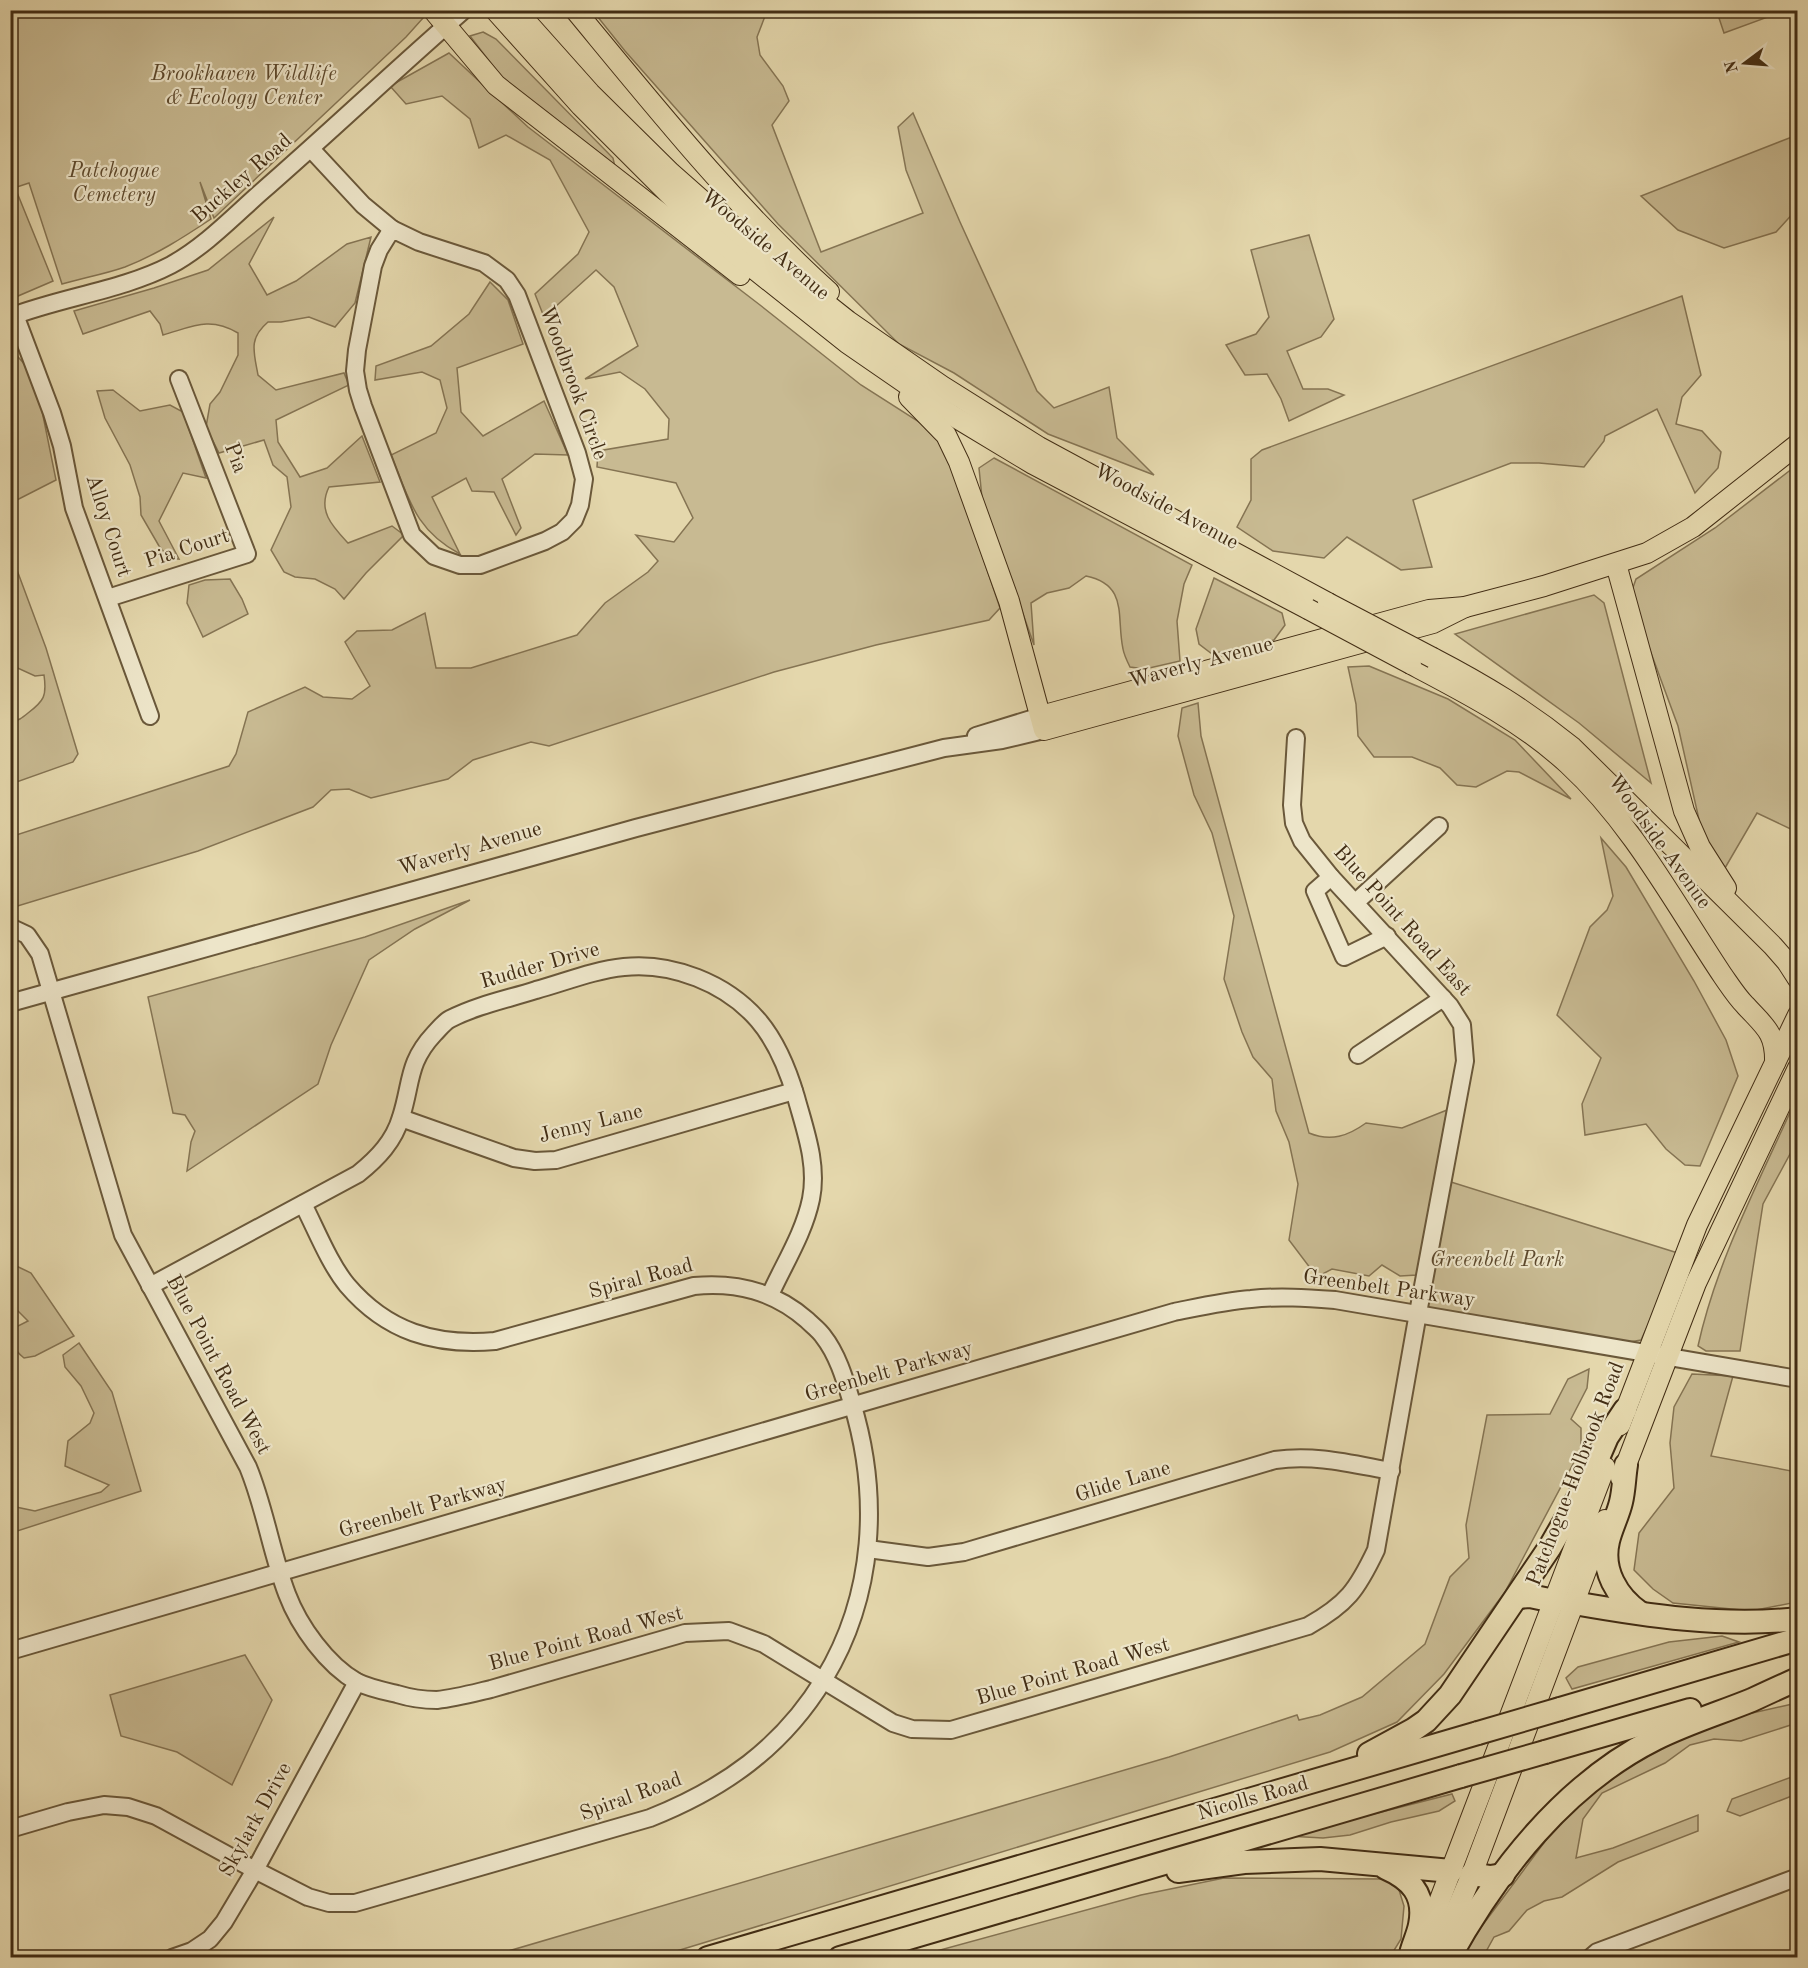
<svg xmlns="http://www.w3.org/2000/svg" width="1808" height="1968" font-family="'Old Standard TT',serif">
	<style>
		.green { fill: #c8ba92; stroke: #857453; stroke-width: 1.5 }
		.lines { fill: none; stroke-linecap: round; stroke-linejoin: round }
		.minor-casing { stroke: #6a583a; stroke-width: 20 }
		.major-casing { stroke: #422d14; stroke-width: 22 }
		.highway-casing { stroke: #422d14; stroke-width: 26 }
		.minor { stroke: #ede5c9; stroke-width: 16 }
		.major { stroke: #e4d7ac; stroke-width: 20 }
		.highway { stroke: #e4d7ac; stroke-width: 22 }
		.major-bridge-casing { stroke: #422d14; stroke-width: 22; stroke-linecap: butt }
		.highway-bridge-casing { stroke: #422d14; stroke-width: 26; stroke-linecap: butt }
		.major-bridge { stroke: #e4d7ac; stroke-width: 20 }
		.highway-bridge { stroke: #e4d7ac; stroke-width: 22 }
		.labels { text-anchor: middle; dominant-baseline: central; stroke-width: 4.5; stroke-linejoin: round; paint-order: stroke }
		.park-label { font-size: 21px; font-style: italic; fill: #5d492d; stroke: #ede5c9 }
		.street-label { font-size: 21px; fill: #422d14; stroke: #ede5c9 }
	</style>
	<rect width="100%" height="100%" fill="#e4d7ac"/>
	<filter id="stains"><feTurbulence type="fractalNoise" baseFrequency=".00333" numOctaves="4"/><feColorMatrix values="0 0 0 0 .2 0 0 0 0 .09 0 0 0 0 .02 0 0 0 .5 -.17"/></filter>
	<radialGradient id="worn" r=".72"><stop offset=".6" stop-color="#630" stop-opacity="0"/><stop offset="1" stop-color="#630" stop-opacity=".3"/></radialGradient>
	<g class="green">
		<path d="M420,10L424,17L406,37L214,218L200,182L211,219C184,237 156,255 125,267C105,274 83,278 62,284L29,183L11,189V11Z"/>
		<path d="M593,11H767L757,37L760,55L783,86L789,101L772,125L821,252L923,213L906,170L898,127L913,113L960,222L1037,391L1054,408L1109,387L1117,438L1154,475L1048,434L954,373L899,344L778,224L625,51Z"/>
		<path d="M1730,11V10L1784,11L1724,33L1718,15Z"/>
		<path d="M483,32L496,39L613,158L615,167L506,83L470,36Z"/>
		<path d="M449,53L528,127L760,305L861,385L924,425L940,441L953,469L1000,608L989,620L876,645L774,672L549,746L531,742L473,760L448,779L371,798L349,789L331,790L313,807L198,851L11,908L10,837L229,766L236,754L248,712L305,687L323,697L352,699L370,686L345,642L357,631L392,630L425,613L436,668H471L577,635L605,603L648,572L658,561L636,535L674,542L693,518L676,483L597,467L598,451L668,439L669,419L645,389L620,372L585,379L638,346L614,287L596,270L544,317L535,294L578,254L589,232L550,160L506,135L479,148L470,119L442,96L406,104L390,86Z"/>
		<path d="M1797,135V209L1776,232L1724,248L1678,230L1641,196Z"/>
		<path d="M16,190L53,281L11,299L10,192Z"/>
		<path d="M274,217L249,264L267,295L296,281L347,244L371,237L355,303L335,327L309,317L281,322H268C248,339 254,352 258,375L276,390L344,373L349,385L276,420L278,442L300,477L327,468L362,436L380,482L329,487C317,511 333,527 348,543L392,526L404,535L366,573L344,599L335,589L315,579L295,577L284,572L271,550L291,507L287,477L273,465L264,440L219,453L206,427L210,404L220,392L238,355V333C209,316 192,327 163,335L160,324L150,311L83,334L74,311L154,288L208,270Z"/>
		<path d="M1309,235L1334,319L1321,337L1287,351L1303,389H1328L1344,395L1289,421L1281,399L1267,374L1245,375L1226,345L1256,334L1269,317L1251,250Z"/>
		<path d="M490,282L508,300L523,344L457,368L461,412L483,436L544,401L568,455L535,454L502,479L521,528L516,535L494,492L472,491L466,478L432,497L460,554C415,530 409,499 391,455L436,433L447,408L440,380L422,372L375,380L376,366L431,346L469,314Z"/>
		<path d="M1682,296L1701,375L1682,397L1676,424L1702,431L1721,452L1718,468L1695,493L1657,409L1605,436L1604,441L1584,467L1539,463H1511L1413,500L1432,567L1401,570L1347,537L1324,558L1273,551L1237,527L1251,500V459L1262,450Z"/>
		<path d="M11,349L35,376L56,480L11,503Z"/>
		<path d="M113,390L140,411L170,405L183,412L206,478L183,473L159,521L179,559L169,558L159,546L141,515L140,497L130,465L105,418L97,391Z"/>
		<path d="M994,458L1192,565L1184,584L1177,621L1180,661L1145,669L1130,667C1127,661 1124,655 1123,649C1116,617 1129,585 1086,576L1069,588L1047,593L1031,603L1034,645L982,498L979,468Z"/>
		<path d="M1797,465V832L1757,813L1725,868L1702,833L1678,726L1630,596L1636,579L1715,528Z"/>
		<path d="M11,554L46,648L78,754L73,762L11,784V722C18,721 22,718 28,713C44,701 47,696 44,675L35,676L11,665Z"/>
		<path d="M1214,578L1282,613L1285,625L1274,640L1212,654L1199,644L1196,629Z"/>
		<path d="M230,579L242,599L248,614L203,637L187,603L189,585L205,580Z"/>
		<path d="M1594,595L1604,603L1651,783L1579,723L1455,634Z"/>
		<path d="M1369,666L1448,699L1515,740L1571,799L1519,772L1507,771L1476,787L1457,785L1440,768L1412,757H1374L1358,736L1356,704L1348,667Z"/>
		<path d="M1198,703L1201,736L1309,1133C1331,1142 1348,1136 1366,1123L1402,1128L1447,1110L1417,1275L1400,1276L1382,1265L1369,1276L1332,1269L1317,1277L1289,1240L1298,1184L1289,1142L1276,1111L1272,1079L1253,1057L1242,1032L1224,979L1234,916L1212,833L1194,795L1178,736L1182,708Z"/>
		<path d="M1601,838L1626,867L1694,981L1726,1040L1738,1076L1700,1166L1685,1165L1666,1149L1646,1124L1585,1135L1582,1104L1601,1058L1557,1015L1590,927L1607,910L1613,896Z"/>
		<path d="M470,900L415,929L369,960L331,1045L318,1084L187,1171L191,1142L195,1131L185,1115L173,1113L148,997L365,937Z"/>
		<path d="M1797,1097V1141L1763,1204L1740,1351H1706L1698,1346C1717,1259 1761,1178 1797,1097Z"/>
		<path d="M1451,1182L1681,1254L1641,1340L1624,1343L1424,1307Z"/>
		<path d="M10,1263L31,1273L74,1336L35,1356L24,1358C12,1349 12,1340 16,1327L28,1321L11,1304Z"/>
		<path d="M79,1343L112,1392L141,1491L11,1533V1506L35,1511L101,1492L109,1485L65,1466L68,1441L90,1423L94,1413L81,1386L65,1367L63,1355Z"/>
		<path d="M1589,1369L1587,1388L1571,1419L1581,1428V1449L1505,1592L1444,1674L1397,1722L1330,1752L657,1957H488L1169,1757L1297,1715L1299,1720L1320,1715L1362,1697L1425,1644L1450,1577L1469,1558L1466,1525L1487,1415L1550,1414L1568,1379Z"/>
		<path d="M1692,1374L1733,1376L1711,1456L1797,1472V1602L1751,1611L1673,1603L1653,1589L1634,1570L1639,1533L1674,1488L1670,1443L1674,1407Z"/>
		<path d="M1722,1636L1739,1642L1572,1689L1566,1678L1578,1667L1669,1642Z"/>
		<path d="M245,1655L272,1700L232,1785L177,1752L121,1736L110,1695Z"/>
		<path d="M1797,1703V1723L1741,1741L1714,1739L1690,1745L1665,1763L1602,1793L1583,1819L1576,1858L1613,1848L1698,1815V1831L1618,1862L1562,1897L1544,1901L1527,1910L1509,1931L1494,1937L1483,1957L1458,1958L1567,1812L1632,1763L1688,1733L1739,1716Z"/>
		<path d="M1797,1775V1794L1740,1816L1727,1811L1732,1799Z"/>
		<path d="M1452,1794L1455,1801L1439,1811L1391,1822L1350,1835L1323,1838L1287,1836Z"/>
		<path d="M1224,1878L1384,1879L1399,1890L1404,1906L1401,1939L1390,1957L911,1958L1141,1895Z"/>
	</g>
	<g class="lines">
		<defs>
			<g id="minor">
				<path d="M311,149L363,205L392,229"/>
				<path d="M392,229L419,242L484,263L507,280L517,295L577,453L584,479L580,505L574,520L562,532L545,541L480,565H460L434,556L412,535L363,406L358,390L355,371L357,350L373,266L379,250Z"/>
				<path d="M15,315L52,413L62,446L74,508L150,716"/>
				<path d="M10,317C62,297 123,290 171,265C204,247 232,218 260,193C329,133 395,70 464,10"/>
				<path d="M108,598L247,554L179,379"/>
				<path d="M976,736L1041,716"/>
				<path d="M1331,877L1315,891L1344,957L1387,936"/>
				<path d="M1356,902L1439,826"/>
				<path d="M10,927L27,935L40,954L123,1235L248,1467C265,1508 271,1552 287,1594C299,1626 327,1665 357,1682C369,1688 384,1691 397,1694C410,1698 424,1700 437,1700C456,1698 474,1693 491,1689L685,1633L729,1631L764,1644L893,1723L912,1729L951,1730L1308,1626C1347,1604 1357,1590 1376,1550L1418,1313L1465,1061L1462,1025L1450,1006L1331,877L1302,841L1294,823L1292,805L1296,738"/>
				<path d="M10,1003L636,828L944,748L1002,740L1044,730"/>
				<path d="M1358,1055L1443,998"/>
				<path d="M401,1118L514,1158L535,1161L556,1160L794,1091"/>
				<path d="M150,1286L358,1174C378,1158 394,1141 401,1117C412,1083 407,1063 434,1034C439,1029 444,1022 450,1019C477,1005 508,999 536,990C565,982 594,970 624,967C672,962 726,983 758,1020C777,1042 788,1070 796,1097C805,1130 818,1164 811,1199C804,1233 784,1264 770,1295"/>
				<path d="M868,1549L928,1557L964,1552L1275,1460C1315,1454 1352,1464 1391,1471"/>
				<path d="M10,1651L1174,1312C1199,1307 1225,1301 1251,1299C1279,1296 1307,1298 1335,1300L1798,1379"/>
				<path d="M10,1829L68,1812L104,1805L128,1807L156,1816L255,1870L308,1897L329,1903H355L650,1818C723,1789 782,1748 824,1679C875,1595 880,1495 852,1403C845,1380 838,1355 823,1336C819,1330 812,1325 807,1320C774,1291 737,1282 694,1286L495,1341C435,1346 387,1332 347,1285C329,1263 316,1229 303,1204"/>
				<path d="M172,1958L192,1951L210,1939L224,1922L255,1870L357,1682"/>
				<path d="M1590,1958L1597,1952L1798,1877"/>
			</g>
			<g id="major">
				<path d="M433,10L496,85L740,275"/>
				<path d="M495,10L581,106L690,215L734,253L847,343L950,414L1033,464L1308,609"/>
				<path d="M516,10L590,93L671,173L757,249L848,321L942,386L1039,447L1328,603"/>
				<path d="M575,10C656,108 735,207 829,292"/>
				<path d="M909,397L946,435L959,462L1009,601L1044,730L1433,623L1465,607"/>
				<path d="M1616,564L1684,811L1700,847L1726,888"/>
				<path d="M1433,658C1485,685 1526,710 1572,747L1773,946L1787,962L1798,979"/>
				<path d="M1411,664C1466,693 1521,721 1568,764C1632,823 1675,904 1723,976C1730,986 1737,997 1745,1005C1764,1026 1776,1032 1775,1063"/>
				<path d="M1041,716L1429,610L1465,607L1544,586L1647,553L1693,527L1798,444"/>
				<path d="M1620,1425L1697,1225L1798,1015"/>
				<path d="M1621,1478L1696,1283L1798,1068"/>
				<path d="M1423,1944L1605,1467"/>
				<path d="M1436,1958L1472,1874L1605,1520"/>
			</g>
			<g id="highway">
				<path d="M1626,1465C1624,1477 1624,1490 1621,1502C1618,1515 1611,1528 1608,1541C1601,1570 1617,1597 1640,1613"/>
				<path d="M1518,1597L1530,1596L1554,1601"/>
				<path d="M1574,1603C1648,1616 1722,1627 1798,1619"/>
				<path d="M1560,1709L1798,1639"/>
				<path d="M1545,1752L1690,1710"/>
				<path d="M1369,1754L1413,1730L1426,1721L1450,1695L1550,1547L1588,1481L1607,1437L1625,1410"/>
				<path d="M1386,1868C1411,1879 1426,1895 1420,1925C1418,1936 1412,1946 1410,1958"/>
				<path d="M1178,1871L1244,1862L1320,1859L1451,1871"/>
				<path d="M1472,1874L1490,1877L1503,1875"/>
				<path d="M708,1958L1478,1733"/>
				<path d="M840,1958L1461,1776"/>
				<path d="M1449,1958C1497,1871 1565,1784 1655,1739C1687,1723 1720,1713 1752,1700C1767,1693 1782,1686 1798,1679"/>
			</g>
		</defs>
		<use href="#minor" class="minor-casing"/>
		<use href="#major" class="major-casing"/>
		<use href="#highway" class="highway-casing"/>
		<use href="#minor" class="minor"/>
		<use href="#major" class="major"/>
		<use href="#highway" class="highway"/>
		<defs>
			<g id="major-bridge">
				<path d="M1328,603L1433,658"/>
				<path d="M1308,609L1411,664"/>
			</g>
			<g id="highway-bridge">
				<path d="M1478,1733L1560,1709"/>
				<path d="M1461,1776L1545,1752"/>
			</g>
		</defs>
		<use href="#major-bridge" class="major-bridge-casing"/>
		<use href="#highway-bridge" class="highway-bridge-casing"/>
		<use href="#major-bridge" class="major-bridge"/>
		<use href="#highway-bridge" class="highway-bridge"/>
	</g>
	<g class="labels">
		<g class="park-label">
			<text x="244" y="74">Brookhaven Wildlife<tspan x="244" dy="24">&amp; Ecology Center</tspan></text>
			<text x="114" y="171">Patchogue<tspan x="114" dy="24">Cemetery</tspan></text>
			<text x="1497" y="1260">Greenbelt Park</text>
		</g>
		<g class="street-label">
			<text transform="translate(242 179) rotate(-41)">Buckley Road</text>
			<text transform="translate(765 245) rotate(40)">Woodside Avenue</text>
			<text transform="translate(573 383) rotate(70)">Woodbrook Circle</text>
			<text transform="translate(235 458) rotate(69)">Pia</text>
			<text transform="translate(1166 507) rotate(28)">Woodside Avenue</text>
			<text transform="translate(108 526) rotate(72)">Alloy Court</text>
			<text transform="translate(187 549) rotate(-18)">Pia Court</text>
			<text transform="translate(1201 663) rotate(-15)">Waverly Avenue</text>
			<text transform="translate(1659 842) rotate(54)">Woodside Avenue</text>
			<text transform="translate(470 849) rotate(-16)">Waverly Avenue</text>
			<text transform="translate(1402 921) rotate(48)">Blue Point Road East</text>
			<text transform="translate(540 966) rotate(-16)">Rudder Drive</text>
			<text transform="translate(591 1124) rotate(-14)">Jenny Lane</text>
			<text transform="translate(641 1279) rotate(-15)">Spiral Road</text>
			<text transform="translate(1389 1289) rotate(8)">Greenbelt Parkway</text>
			<text transform="translate(218 1365) rotate(62)">Blue Point Road West</text>
			<text transform="translate(889 1372) rotate(-16)">Greenbelt Parkway</text>
			<text transform="translate(1576 1474) rotate(-69)">Patchogue-Holbrook Road</text>
			<text transform="translate(1123 1482) rotate(-17)">Glide Lane</text>
			<text transform="translate(423 1508) rotate(-16)">Greenbelt Parkway</text>
			<text transform="translate(586 1639) rotate(-15)">Blue Point Road West</text>
			<text transform="translate(1073 1672) rotate(-16)">Blue Point Road West</text>
			<text transform="translate(631 1797) rotate(-20)">Spiral Road</text>
			<text transform="translate(1253 1799) rotate(-16)">Nicolls Road</text>
			<text transform="translate(256 1820) rotate(-61)">Skylark Drive</text>
		</g>
	</g>
	<rect width="1808" height="1968" fill="none" stroke="#e4d7ac" stroke-width="36"/>
	<rect x="12" y="12" width="1784" height="1944" fill="none" stroke="#422d14" stroke-width="3"/>
	<rect x="18" y="18" width="1772" height="1932" fill="none" stroke="#422d14" stroke-width="1.5"/>
	<g transform="translate(1745 63) rotate(254)" stroke="#ede5c9" stroke-width="4.5" paint-order="stroke">
	<path d="M0-4.5L10 22L0 15L-10 22Z" fill="#422d14"/>
	<text y="-9" font-size="16" font-weight="bold" text-anchor="middle" fill="#422d14">N</text>
	</g>
	<rect width="100%" height="100%" filter="url(#stains)"/>
	<rect width="100%" height="100%" fill="url(#worn)"/>
</svg>
